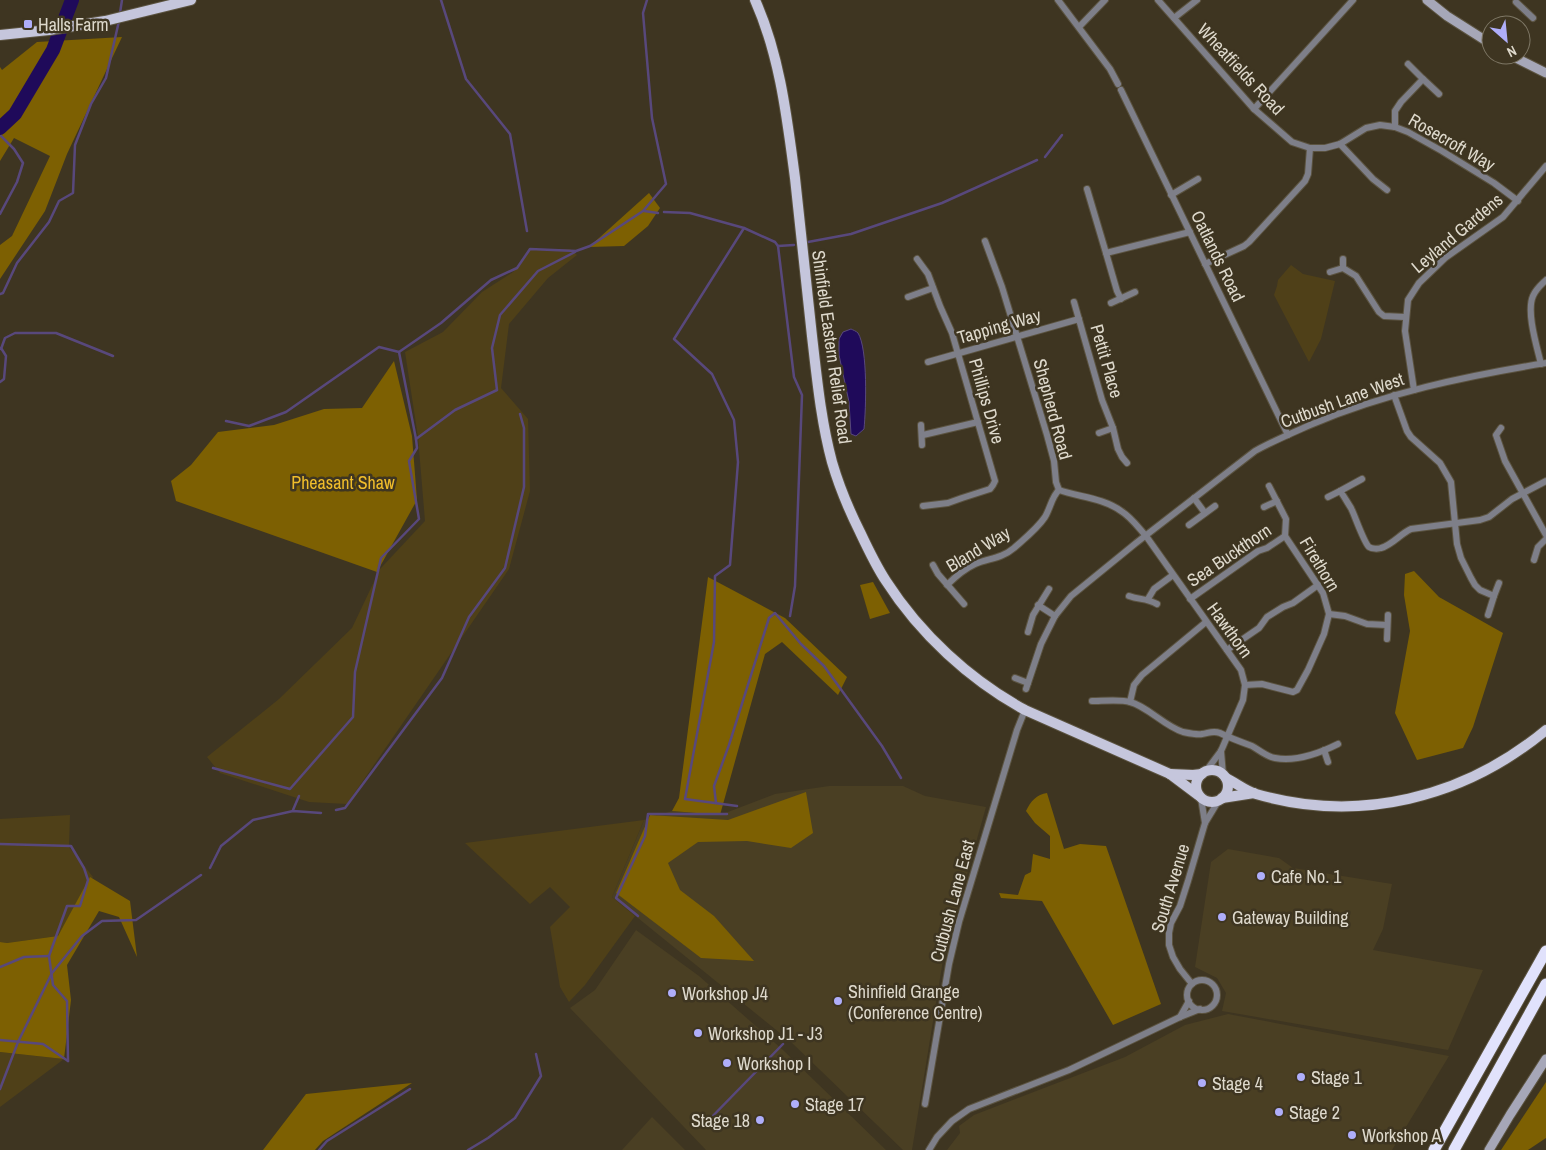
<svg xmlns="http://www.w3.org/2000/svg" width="1546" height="1150" font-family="'Archivo Narrow',sans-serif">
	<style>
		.built { fill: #4a3f23 }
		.green { fill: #4f4018 }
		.forest { fill: #7d6002 }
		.water { fill: #1f0a5a; stroke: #58487c }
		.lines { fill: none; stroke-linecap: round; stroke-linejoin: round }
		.stream { stroke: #58487c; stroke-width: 2.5 }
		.river { stroke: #1f0a5a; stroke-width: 14 }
		.minor-casing { stroke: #5b5340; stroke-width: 8 }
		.secondary-casing { stroke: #5b5340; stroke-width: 11 }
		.primary-casing { stroke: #5b5340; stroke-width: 12 }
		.motorway-casing { stroke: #5b5340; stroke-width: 13 }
		.minor { stroke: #7e7f89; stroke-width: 6 }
		.secondary { stroke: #a6a7b8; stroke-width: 9 }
		.primary { stroke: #c5c6dc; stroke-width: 10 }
		.motorway { stroke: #e1e2fc; stroke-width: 11 }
		.poi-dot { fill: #afaefa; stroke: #3e3521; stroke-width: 2 }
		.labels { text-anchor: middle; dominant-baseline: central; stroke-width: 5; stroke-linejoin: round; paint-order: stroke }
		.poi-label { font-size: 18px; fill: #ded9cc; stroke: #3e3521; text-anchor: start }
		.street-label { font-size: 18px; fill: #ded9cc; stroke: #3e3521 }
		.park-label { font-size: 18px; fill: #f0bd2b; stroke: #3e3521 }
	</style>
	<rect width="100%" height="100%" fill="#3e3521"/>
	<g class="built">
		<path d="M829,786H903L925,796L986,807L943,960L912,1150H903L791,1042L612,897L644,820L672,811L720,815L775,794Z"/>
		<path d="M1228,849L1279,858L1293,868L1392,884L1383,929L1373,950L1483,970L1448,1050L1222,1011L1226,993L1217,978L1195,967L1211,862Z"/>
		<path d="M636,930L699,976L783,1050L886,1150H706L570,1008L595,990Z"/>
		<path d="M1228,1014L1449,1056L1392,1150H947L960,1133L959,1126L974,1115L1125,1057L1185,1025Z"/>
		<path d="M652,1117L685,1150H622Z"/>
	</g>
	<g class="green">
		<path d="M570,249L577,255L548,278L509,324L501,388L528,419L530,491L509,569L347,804L309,802L220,773L207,757L279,699L352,628L380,569L425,521L418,437L405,352L443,332L482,292L513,272L530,250Z"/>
		<path d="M1291,265L1303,274L1335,281L1321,339L1309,362L1274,295L1277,286L1278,280Z"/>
		<path d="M70,815L69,847L93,877L58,936L7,943L0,942V819Z"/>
		<path d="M644,820L612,897L635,916L585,985L569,1002L560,987L550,927L570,907L550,887L530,904L465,843Z"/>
		<path d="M0,1052L64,1059L0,1107Z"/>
	</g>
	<g class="forest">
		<path d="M122,37L67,154L45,211L0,279V245L12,236L50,156L14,138L0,161V67L2,70L37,42Z"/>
		<path d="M649,193L660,208L648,226L624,246L589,247Z"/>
		<path d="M394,361L412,436L417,500L377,572L176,501L171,481L191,465L218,432L274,425L324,409L362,408Z"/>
		<path d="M1414,571L1439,597L1503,633L1473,727L1463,748L1417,760L1395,713L1410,631L1404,595L1405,574Z"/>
		<path d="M708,577L785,618L847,677L838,695L782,642L765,654L720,815L672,811L679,798Z"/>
		<path d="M873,582L890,613L870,619L860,585Z"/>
		<path d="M806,792L813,833L791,848L747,841L698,842L668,863L680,890L714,916L754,961L701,958L616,893L650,815L728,820Z"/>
		<path d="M1047,793L1064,849L1080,844L1106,846L1161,1004L1113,1025L1042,901L1001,898L999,893L1018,895L1025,875L1031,872L1033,854L1050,859V836L1035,823L1026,811C1030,802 1037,794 1047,793Z"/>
		<path d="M90,877L130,901L137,957L119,917L99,911L67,965L71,1000L64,1059L0,1052V942L7,943L58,936Z"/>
		<path d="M1546,1082V1138L1528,1150H1501Z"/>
		<path d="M412,1083L323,1141L315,1150H263L306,1094Z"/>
	</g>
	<path class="water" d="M851,329C853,330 856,331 858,333C868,349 866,409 864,429L856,436L851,434L849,402L839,355V339L843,332Z"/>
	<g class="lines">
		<g class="stream">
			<path d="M441,0L466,79L510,134L527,231"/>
			<path d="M120,13L122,0"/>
			<path d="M0,135L14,149L23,163L17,182L0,214"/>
			<path d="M1045,157L1062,135"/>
			<path d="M644,211L658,213"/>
			<path d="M664,212L690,213L744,228L674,339L712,374L734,420L738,462L730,565L715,576L714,642L685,799L737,806"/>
			<path d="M744,228L775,242L778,246L794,245"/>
			<path d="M808,242L851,234L942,203L1037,160"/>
			<path d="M778,246L794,377L802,395L795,586L790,616"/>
			<path d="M0,294L3,293L17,263L49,222L59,201L73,193L75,145L91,104L106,78L119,21"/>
			<path d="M1,349L5,338L15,333H56L113,356"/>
			<path d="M0,382L4,379L6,356L1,348"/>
			<path d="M226,421L249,426L286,412L379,347L399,352L441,323L491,280L517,268L530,249L576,251L590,246L643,211L666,184L652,118L643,13L647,0"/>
			<path d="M416,439L455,410L497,390L492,348L500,315L538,271L575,252"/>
			<path d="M213,768L290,789L353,717L355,672L381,558L419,519L409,461L417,448L416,439L399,352"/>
			<path d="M716,803L714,786L729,745L769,618L775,613L801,644L824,666L882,746L901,778"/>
			<path d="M293,810L299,796"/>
			<path d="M336,810L345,808L442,678L469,617L505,568L524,487V428L520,414"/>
			<path d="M0,844L71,846L84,868L88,880L80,906H67L49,956L53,985L67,1001L68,1061"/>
			<path d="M210,868L221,846L253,820L293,811L321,813"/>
			<path d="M638,916L616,898L645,836L648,814H727"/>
			<path d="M0,967L24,957L49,956"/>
			<path d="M0,1040L43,1044L68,1061"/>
			<path d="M0,1089L18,1042L52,973L82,936L102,921L136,920L201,875"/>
			<path d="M703,1126L783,1044"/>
			<path d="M319,1150L327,1141L410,1089"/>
			<path d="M468,1150L488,1138L515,1118L541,1076L536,1054"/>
		</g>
		<path class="river" d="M0,128L15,114L53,50L72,0"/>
		<defs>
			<g id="minor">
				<path d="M1058,0L1110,69L1118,84"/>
				<path d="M1158,0L1254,109L1292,142L1310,148H1325L1340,144L1366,128L1380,125L1395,127L1408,132L1442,151L1494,183L1518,201"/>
				<path d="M1516,2L1533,18"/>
				<path d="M1174,18L1197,0"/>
				<path d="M1079,27L1105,0"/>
				<path d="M1408,64L1423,79"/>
				<path d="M1121,90L1288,435"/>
				<path d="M1254,109L1353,0"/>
				<path d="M1395,127V111L1401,102L1423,79L1439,94"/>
				<path d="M1340,144L1373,179L1387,190"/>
				<path d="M1087,189L1106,253"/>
				<path d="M1171,195L1198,179"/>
				<path d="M985,241L1002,287L1047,435L1054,461L1056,482L1059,490"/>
				<path d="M917,259L928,274L940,306L952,333L995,481L993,485L990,489L962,498L948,503L923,506"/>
				<path d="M1343,259V268"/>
				<path d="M1205,264L1244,246L1249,242L1305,181L1308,174L1310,148"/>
				<path d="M1330,272L1343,268L1356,276L1379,312L1384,316L1405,317"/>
				<path d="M908,297L933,288"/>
				<path d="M1121,299L1117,291L1106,253L1190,232"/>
				<path d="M1074,302L1102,400L1113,428L1118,449L1122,457L1127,463"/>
				<path d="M1111,303L1135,292"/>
				<path d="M928,362L1079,319"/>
				<path d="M1541,364C1537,347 1526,312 1533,296C1536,289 1541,285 1546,280"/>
				<path d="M1414,390L1405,331L1408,300L1419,283L1445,258L1503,217L1546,166"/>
				<path d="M1394,395L1407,431L1411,437L1440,463L1451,482L1457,544L1461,558L1471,578L1475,585L1480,590L1494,596L1488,615"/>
				<path d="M921,425L922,445"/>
				<path d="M1501,428L1496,435L1505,461L1546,535"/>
				<path d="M1099,433L1113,428"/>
				<path d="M923,435L978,422"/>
				<path d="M1362,479L1340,491C1344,496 1347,502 1351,508C1355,516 1364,543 1369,547C1372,549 1378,549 1381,548C1392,545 1400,534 1411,529L1480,520L1489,517L1512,499L1546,481"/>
				<path d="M1059,490C1079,497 1103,498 1121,511C1131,517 1138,527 1146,536L1241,670L1245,685L1243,700L1221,751L1206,771"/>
				<path d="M1328,497L1340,491"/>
				<path d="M1194,498L1205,513"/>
				<path d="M1264,507L1277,501"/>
				<path d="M1189,525L1215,506"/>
				<path d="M1534,560L1538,547L1546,539"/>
				<path d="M933,565L938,574L964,604"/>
				<path d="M947,585C955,577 964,569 975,564C989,558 1001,559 1014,548C1024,539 1037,529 1045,517C1050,509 1052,496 1059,490"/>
				<path d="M1129,596C1140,600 1146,598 1157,604"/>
				<path d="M1494,596L1499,583"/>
				<path d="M1148,599L1154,589L1173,575"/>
				<path d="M1190,599L1258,551L1267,548L1285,536"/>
				<path d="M1038,605L1055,616"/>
				<path d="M1329,614L1345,616L1367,624L1387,625"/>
				<path d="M1028,632L1033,615L1049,589"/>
				<path d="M1387,639L1388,615"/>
				<path d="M1227,650L1259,628L1267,617L1283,607L1293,603L1318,585"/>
				<path d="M1015,678L1028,683"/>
				<path d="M1245,685L1262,684L1293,692L1297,690L1308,670L1324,634L1329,614L1323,593L1285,536L1286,519L1269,486"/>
				<path d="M1026,689L1041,644L1055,616L1071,596L1136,543L1255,451C1273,441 1292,433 1310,425C1385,393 1466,376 1546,363"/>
				<path d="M1092,701C1102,701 1121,699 1130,702C1147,706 1164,726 1183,732C1188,733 1197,735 1202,734C1209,733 1213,730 1220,733C1230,738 1241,742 1252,746C1259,750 1267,757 1275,758C1296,762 1320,753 1338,744"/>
				<path d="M1130,702L1134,685L1142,675L1206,622"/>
				<path d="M1324,750L1328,762"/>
				<path d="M1221,751L1223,775"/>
				<path d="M1201,798L1205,823"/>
				<circle cx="1202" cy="995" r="15"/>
				<path d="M1192,984L1180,969L1173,957L1169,945V933L1171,923L1180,906L1188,881L1205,823L1219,800"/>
				<path d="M1180,1017L1189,1001"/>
				<path d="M925,1104L949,964L959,922L1017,730L1025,710"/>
				<path d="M929,1150L937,1137L952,1121L969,1109L1069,1070L1180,1017L1200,1009"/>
			</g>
			<g id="secondary">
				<path d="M1427,0L1447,16L1491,44"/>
				<path d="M1510,55L1546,73"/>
				<path d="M1489,1150L1510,1115L1546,1059"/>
			</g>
			<g id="primary">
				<path d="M755,0C780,56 787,118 795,178C801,231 806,284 812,336C817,379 821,421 832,462C839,486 849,510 860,532C868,549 876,566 886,581C920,634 970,680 1025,710L1170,774L1198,795"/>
				<path d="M0,35L49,30L105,21L191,0"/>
				<circle cx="1212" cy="786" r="16"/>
				<path d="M1170,774L1193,775L1202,774"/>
				<path d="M1226,778C1236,783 1246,791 1256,794C1359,824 1464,798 1546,730"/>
				<path d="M1222,798L1254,793"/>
			</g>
			<g id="motorway">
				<path d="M1434,1150L1546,951"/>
				<path d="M1454,1150L1546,984"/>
			</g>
		</defs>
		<use href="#minor" class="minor-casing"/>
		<use href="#secondary" class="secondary-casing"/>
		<use href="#primary" class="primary-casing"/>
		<use href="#motorway" class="motorway-casing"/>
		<use href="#minor" class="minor"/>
		<use href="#secondary" class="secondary"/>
		<use href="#primary" class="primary"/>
		<use href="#motorway" class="motorway"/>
	</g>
	<g class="poi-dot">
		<rect x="23" y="19" width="10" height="10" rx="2.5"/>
		<circle cx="1261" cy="876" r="5"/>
		<circle cx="1222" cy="917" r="5"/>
		<circle cx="672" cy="993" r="5"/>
		<circle cx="838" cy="1001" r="5"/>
		<circle cx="698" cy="1033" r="5"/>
		<circle cx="727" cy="1063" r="5"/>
		<circle cx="1301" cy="1077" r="5"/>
		<circle cx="1202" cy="1083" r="5"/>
		<circle cx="795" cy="1104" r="5"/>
		<circle cx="1279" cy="1112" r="5"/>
		<circle cx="760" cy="1120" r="5"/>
		<circle cx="1352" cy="1135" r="5"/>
	</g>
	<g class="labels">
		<g class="poi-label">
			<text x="38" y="24">Halls Farm</text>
			<text x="1271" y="876">Cafe No. 1</text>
			<text x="1232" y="917">Gateway Building</text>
			<text x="848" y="991">Shinfield Grange<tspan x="848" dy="21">(Conference Centre)</tspan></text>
			<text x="682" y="993">Workshop J4</text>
			<text x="708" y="1033">Workshop J1 - J3</text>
			<text x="737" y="1063">Workshop I</text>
			<text x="1311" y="1077">Stage 1</text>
			<text x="1212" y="1083">Stage 4</text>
			<text x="805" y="1104">Stage 17</text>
			<text x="1289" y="1112">Stage 2</text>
			<text x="750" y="1120" text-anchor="end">Stage 18</text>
			<text x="1362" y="1135">Workshop A</text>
		</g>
		<g class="street-label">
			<text transform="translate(1241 69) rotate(47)">Wheatfields Road</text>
			<text transform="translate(1452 142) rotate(30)">Rosecroft Way</text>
			<text transform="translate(1457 233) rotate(-40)">Leyland Gardens</text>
			<text transform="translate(1218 256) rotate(64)">Oatlands Road</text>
			<text transform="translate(999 326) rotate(-16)">Tapping Way</text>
			<text transform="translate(832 347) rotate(82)">Shinfield Eastern Relief Road</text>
			<text transform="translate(1107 361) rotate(74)">Pettit Place</text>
			<text transform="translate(1342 400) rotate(-20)">Cutbush Lane West</text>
			<text transform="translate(987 401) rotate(74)">Phillips Drive</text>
			<text transform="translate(1053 409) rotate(75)">Shepherd Road</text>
			<text transform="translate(978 549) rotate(-31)">Bland Way</text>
			<text transform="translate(1229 555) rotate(-34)">Sea Buckthorn</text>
			<text transform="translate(1320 564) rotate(59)">Firethorn</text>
			<text transform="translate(1230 630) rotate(54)">Hawthorn</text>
			<text transform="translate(1170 888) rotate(-73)">South Avenue</text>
			<text transform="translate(952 901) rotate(-75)">Cutbush Lane East</text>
		</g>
		<g class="park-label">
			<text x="343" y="482">Pheasant Shaw</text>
		</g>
	</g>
	<g transform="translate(1506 40) rotate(153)"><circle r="24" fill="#3e3521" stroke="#7e7765"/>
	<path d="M0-4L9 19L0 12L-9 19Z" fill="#afaefa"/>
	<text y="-8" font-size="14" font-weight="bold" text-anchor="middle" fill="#ded9cc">N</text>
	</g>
</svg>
